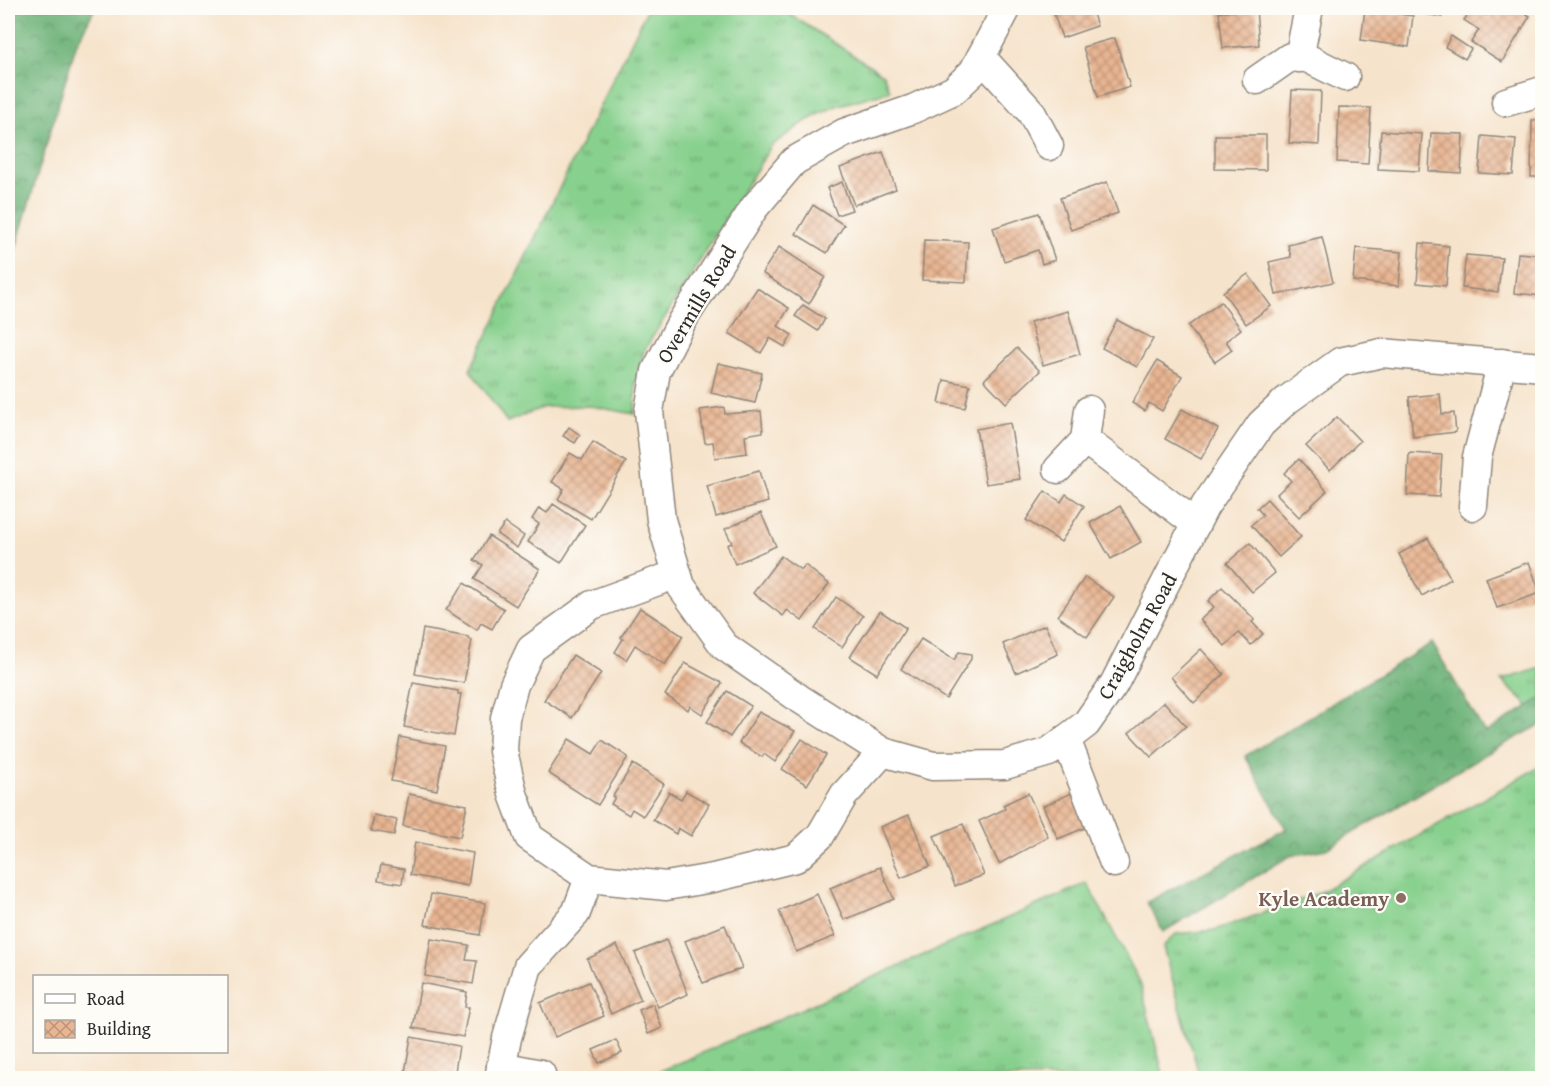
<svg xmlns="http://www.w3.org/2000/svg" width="1550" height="1086" font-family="'Gentium Book Plus',serif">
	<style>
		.grass { fill: url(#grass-tufts); stroke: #597e5c; stroke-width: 1.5 }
		.forest { fill: url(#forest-crowns); stroke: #4c6e52; stroke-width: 1.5 }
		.building { fill: url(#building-cross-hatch) }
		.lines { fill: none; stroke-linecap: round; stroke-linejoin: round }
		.minor-casing { stroke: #90877b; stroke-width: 31 }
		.minor { stroke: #fff; stroke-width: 28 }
		.education-dot { fill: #8d6e63; stroke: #fdfcf7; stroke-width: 2 }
		.labels { text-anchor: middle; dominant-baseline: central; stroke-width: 4.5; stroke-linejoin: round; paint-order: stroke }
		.street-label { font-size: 21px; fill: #2b2b2b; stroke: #fdfcf7 }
		.education-label { font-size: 21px; font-weight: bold; fill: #785e54; stroke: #fdfcf7; text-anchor: end }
	</style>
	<defs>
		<pattern id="grass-tufts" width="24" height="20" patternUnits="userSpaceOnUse" patternTransform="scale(1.5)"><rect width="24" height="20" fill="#87d08d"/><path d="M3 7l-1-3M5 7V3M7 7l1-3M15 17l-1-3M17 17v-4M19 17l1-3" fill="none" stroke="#6fa973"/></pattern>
		<pattern id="forest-crowns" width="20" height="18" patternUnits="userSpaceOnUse" patternTransform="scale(1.5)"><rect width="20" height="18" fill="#6db278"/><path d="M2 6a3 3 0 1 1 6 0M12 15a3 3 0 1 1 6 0" fill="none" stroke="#5a9163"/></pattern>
		<pattern id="building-cross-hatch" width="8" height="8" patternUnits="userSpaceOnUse" patternTransform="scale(1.5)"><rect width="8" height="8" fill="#e9b693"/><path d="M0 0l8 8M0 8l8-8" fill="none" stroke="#bd9478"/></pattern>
	</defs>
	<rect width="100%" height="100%" fill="#fdfcf7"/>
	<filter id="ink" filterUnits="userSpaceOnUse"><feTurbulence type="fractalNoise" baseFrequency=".0167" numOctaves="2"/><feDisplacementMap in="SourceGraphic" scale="12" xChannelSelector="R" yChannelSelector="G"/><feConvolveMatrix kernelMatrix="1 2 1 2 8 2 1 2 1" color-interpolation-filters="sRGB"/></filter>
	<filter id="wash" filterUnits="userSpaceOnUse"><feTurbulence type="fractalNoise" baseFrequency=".008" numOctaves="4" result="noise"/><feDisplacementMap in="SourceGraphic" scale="24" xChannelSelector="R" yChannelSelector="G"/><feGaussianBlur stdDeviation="1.35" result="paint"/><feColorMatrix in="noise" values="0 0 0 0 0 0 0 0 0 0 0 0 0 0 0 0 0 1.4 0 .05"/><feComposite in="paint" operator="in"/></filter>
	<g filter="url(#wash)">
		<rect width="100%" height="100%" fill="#f6e3cb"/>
		<g class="grass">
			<path d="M648,8H780L883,74L890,91L836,106L808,120L771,146L644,351L636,379L635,414L590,406L544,407L507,422L470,370Z"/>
			<path d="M1542,668V719L1501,680Z"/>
			<path d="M1542,765V1078H1200L1163,947L1176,934L1215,930L1319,893Z"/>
			<path d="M1087,883L1140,982L1164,1078H645Z"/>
		</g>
		<g class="forest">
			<path d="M19,8H95L76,45L8,274V33Z"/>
			<path d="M1432,643L1485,733L1542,698V724L1486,754L1326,849L1290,856L1163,932L1147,902L1286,829L1245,756Z"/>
		</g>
		<g id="blocks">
			<g class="building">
				<path d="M1052,8H1091L1097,26L1062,38Z"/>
				<path d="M1419,8H1444L1442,17L1418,13Z"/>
				<path d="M1473,8L1487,15L1492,8H1517L1530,16L1502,62L1471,42L1479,30L1464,20Z"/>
				<path d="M1256,9L1259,45L1223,48L1219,12Z"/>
				<path d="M1365,9L1413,16L1409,47L1361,40Z"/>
				<path d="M1451,36L1471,49L1465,59L1445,47Z"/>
				<path d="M1115,38L1130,87L1098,97L1083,47Z"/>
				<path d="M1292,90L1321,91L1319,145L1289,143Z"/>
				<path d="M1339,107L1371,108L1368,164L1337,162Z"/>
				<path d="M1532,120H1542V177H1531Z"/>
				<path d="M1381,131L1422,134L1419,171L1378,169Z"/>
				<path d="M1431,133L1463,134L1461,173L1429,171Z"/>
				<path d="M1215,135H1266V170L1215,169Z"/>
				<path d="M1482,136L1516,139L1513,175L1479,173Z"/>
				<path d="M883,152L896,189L854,205L840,168Z"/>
				<path d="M842,182L852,210L837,215L827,188Z"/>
				<path d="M1107,182L1118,213L1071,230L1060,198Z"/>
				<path d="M813,205L844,225L827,253L796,234Z"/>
				<path d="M1039,213L1055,260L1042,264L1038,250L1004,261L993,228Z"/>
				<path d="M1322,237L1333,282L1276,295L1269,262L1291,257L1288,245Z"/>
				<path d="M924,240L968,242L966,282L922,280Z"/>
				<path d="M1420,243L1449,246L1446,286L1417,283Z"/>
				<path d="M779,247L825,277L809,304L762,273Z"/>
				<path d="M1356,248L1402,252L1399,286L1353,281Z"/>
				<path d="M1518,253L1542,255V296L1514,293Z"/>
				<path d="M1466,255L1502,258L1498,292L1462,288Z"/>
				<path d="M1248,274L1271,306L1246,324L1223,292Z"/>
				<path d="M757,288L789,308L778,326L792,335L785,347L770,338L761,353L729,333Z"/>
				<path d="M1221,302L1241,329L1226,341L1232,350L1215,362L1188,326Z"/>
				<path d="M803,305L825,319L818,331L795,316Z"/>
				<path d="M1068,311L1080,354L1043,365L1030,322Z"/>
				<path d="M1117,320L1153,339L1137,367L1102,348Z"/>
				<path d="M1017,348L1040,371L1006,403L984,380Z"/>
				<path d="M1157,361L1182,376L1162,411L1149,403L1145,411L1132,403Z"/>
				<path d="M718,363L762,373L755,403L711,393Z"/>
				<path d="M944,380L970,385L965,408L939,403Z"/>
				<path d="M1440,394L1442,414L1454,413L1456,432L1413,437L1409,397Z"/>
				<path d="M724,407L725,414L761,411L763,432L745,435L747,453L715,458L713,442L705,443L700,410Z"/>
				<path d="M1182,409L1218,429L1201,459L1165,439Z"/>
				<path d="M1337,417L1360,441L1330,470L1306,446Z"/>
				<path d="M1010,423L1020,479L986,484L976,429Z"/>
				<path d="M569,427L580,435L575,443L563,436Z"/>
				<path d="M593,442L626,462L591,519L558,499L564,489L552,482L570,453L582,460Z"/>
				<path d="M1409,453L1442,455L1439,497L1407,495Z"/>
				<path d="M1299,459L1327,491L1299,517L1277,494L1291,481L1284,473Z"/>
				<path d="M759,471L768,502L716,517L707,486Z"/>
				<path d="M1045,491L1061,502L1066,494L1084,506L1061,542L1026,520Z"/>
				<path d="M1267,499L1301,537L1279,557L1251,525L1263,515L1257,508Z"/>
				<path d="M553,504L585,525L561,563L528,542L539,524L532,519L539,508L547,513Z"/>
				<path d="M1120,506L1141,542L1111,559L1090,523Z"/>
				<path d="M761,513L776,546L735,564L727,545L732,543L725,529Z"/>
				<path d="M505,523L524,536L517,548L497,534Z"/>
				<path d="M489,536L540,569L516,606L474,579L483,565L474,560Z"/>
				<path d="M1428,538L1451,579L1422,596L1399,554Z"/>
				<path d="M1250,543L1275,573L1252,592L1227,563Z"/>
				<path d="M781,556L801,570L805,565L829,584L802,621L787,610L783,616L753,593Z"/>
				<path d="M1529,562L1540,593L1497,608L1486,578Z"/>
				<path d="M1085,577L1114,597L1087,637L1058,616Z"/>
				<path d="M464,583L504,609L492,629L481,623L477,630L446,610Z"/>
				<path d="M1222,587L1255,620L1252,622L1263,634L1251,645L1239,633L1225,646L1200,620L1214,607L1208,601Z"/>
				<path d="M836,597L863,616L842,647L815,629Z"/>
				<path d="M640,608L683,636L665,665L635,645L626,660L615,652L623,639L621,637Z"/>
				<path d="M880,611L906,628L877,674L850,657Z"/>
				<path d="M1045,625L1058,654L1016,673L1003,644Z"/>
				<path d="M423,629L468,637V639L472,640L464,683L415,674Z"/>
				<path d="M921,639L954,660L959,652L971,654V659L946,699L901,669Z"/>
				<path d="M1201,649L1224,674L1194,703L1171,677Z"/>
				<path d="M573,655L601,673L572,718L544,700Z"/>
				<path d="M685,663L722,683L702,714L690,706L688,710L665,695Z"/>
				<path d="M413,683L458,691V694H461L454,736L404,727Z"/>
				<path d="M727,691L751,706L730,737L707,722Z"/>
				<path d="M1164,702L1186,726L1151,757L1129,733Z"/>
				<path d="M759,712L795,731L775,762L764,754L762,757L739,743Z"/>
				<path d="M400,737L445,746L437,790L391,781Z"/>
				<path d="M569,739L593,754L602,740L628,757L598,805L548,773Z"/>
				<path d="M802,739L826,755L807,785L782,769Z"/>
				<path d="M633,764L664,784L643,816L632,809L629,815L611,804L615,797L613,796Z"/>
				<path d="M686,791L709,804L691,836L678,828L676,834L653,820L669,792L681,799Z"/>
				<path d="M1074,792L1089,826L1058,839L1043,806Z"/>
				<path d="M1028,793L1048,837L999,864L979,821L1005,809L1003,805Z"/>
				<path d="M409,794L467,805L460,837L403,826Z"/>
				<path d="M374,815L397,820L394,835L371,831Z"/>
				<path d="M909,815L930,866L901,878L880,827Z"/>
				<path d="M963,824L984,875L955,886L934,836Z"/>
				<path d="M415,842L473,853L468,886L410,875Z"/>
				<path d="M381,865L404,869L402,884L378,880Z"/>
				<path d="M880,867L894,899L844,920L830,888Z"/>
				<path d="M431,894L485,903L480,935L425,925Z"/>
				<path d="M817,894L835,936L796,952L779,911Z"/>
				<path d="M725,925L742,968L703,983L685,941Z"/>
				<path d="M431,939L469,945L466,960L477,961L473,984L425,976Z"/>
				<path d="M666,940L688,994L658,1007L635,953Z"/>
				<path d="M617,945L641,1000L611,1014L587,959Z"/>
				<path d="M589,982L604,1016L555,1037L540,1003Z"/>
				<path d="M421,983L467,992L465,1007H469L463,1037L413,1028Z"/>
				<path d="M653,1004L662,1028L648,1034L639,1010Z"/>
				<path d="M411,1037L459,1046L454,1078H404Z"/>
				<path d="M616,1040L622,1053L599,1063L593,1050Z"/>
			</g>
		</g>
	</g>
	<g filter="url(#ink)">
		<use href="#blocks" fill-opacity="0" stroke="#90877b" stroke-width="1.5"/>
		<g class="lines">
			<defs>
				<g id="minor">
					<path d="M1007,8L973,72L954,90L913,109L844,133L794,161L754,208L682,321L656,371L649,411L661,520L681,586L724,646L800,699L883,752L933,766L1005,765L1049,752L1086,724L1114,684L1205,506L1261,424L1287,400L1340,362L1382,353L1542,367"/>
					<path d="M981,57L1031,112L1049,146"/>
					<path d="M1299,58L1309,8"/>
					<path d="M1257,80L1290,57L1307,58L1345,77"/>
					<path d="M1506,102L1542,91"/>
					<path d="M1085,440L1196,524"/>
					<path d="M1058,469L1085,440L1089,410"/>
					<path d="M1473,506L1477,457L1502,363"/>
					<path d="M677,574L592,605L531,649L514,685L505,718L503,751L513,794L529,837L589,878L666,886L713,878L796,858L820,836L844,795L883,752"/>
					<path d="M1066,739L1114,863"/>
					<path d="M501,1066L541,1074"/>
					<path d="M499,1078L507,1038L528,966L576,913L589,878"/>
				</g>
			</defs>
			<use href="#minor" class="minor-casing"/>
			<use href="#minor" class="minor"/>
		</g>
	</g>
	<circle class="education-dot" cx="1401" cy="898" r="6"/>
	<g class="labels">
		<g class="street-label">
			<text transform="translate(696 304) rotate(-59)">Overmills Road</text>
			<text transform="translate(1137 636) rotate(-61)">Craigholm Road</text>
		</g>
		<g class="education-label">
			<text x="1389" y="898">Kyle Academy</text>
		</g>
	</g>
	<rect width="1550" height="1086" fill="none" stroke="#fdfcf7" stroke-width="30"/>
	<rect x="33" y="975" width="195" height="78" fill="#fdfcf7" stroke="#a9a8a5" stroke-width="1.5"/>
	<rect x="45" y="994" width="30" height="9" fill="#ffffff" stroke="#a9a8a5" stroke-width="1.5"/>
	<text x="87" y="1005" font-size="18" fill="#2b2b2b">Road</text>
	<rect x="45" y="1020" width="30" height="18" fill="url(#building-cross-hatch)" stroke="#a9a8a5" stroke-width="1.5"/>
	<text x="87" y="1035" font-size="18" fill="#2b2b2b">Building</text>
</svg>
